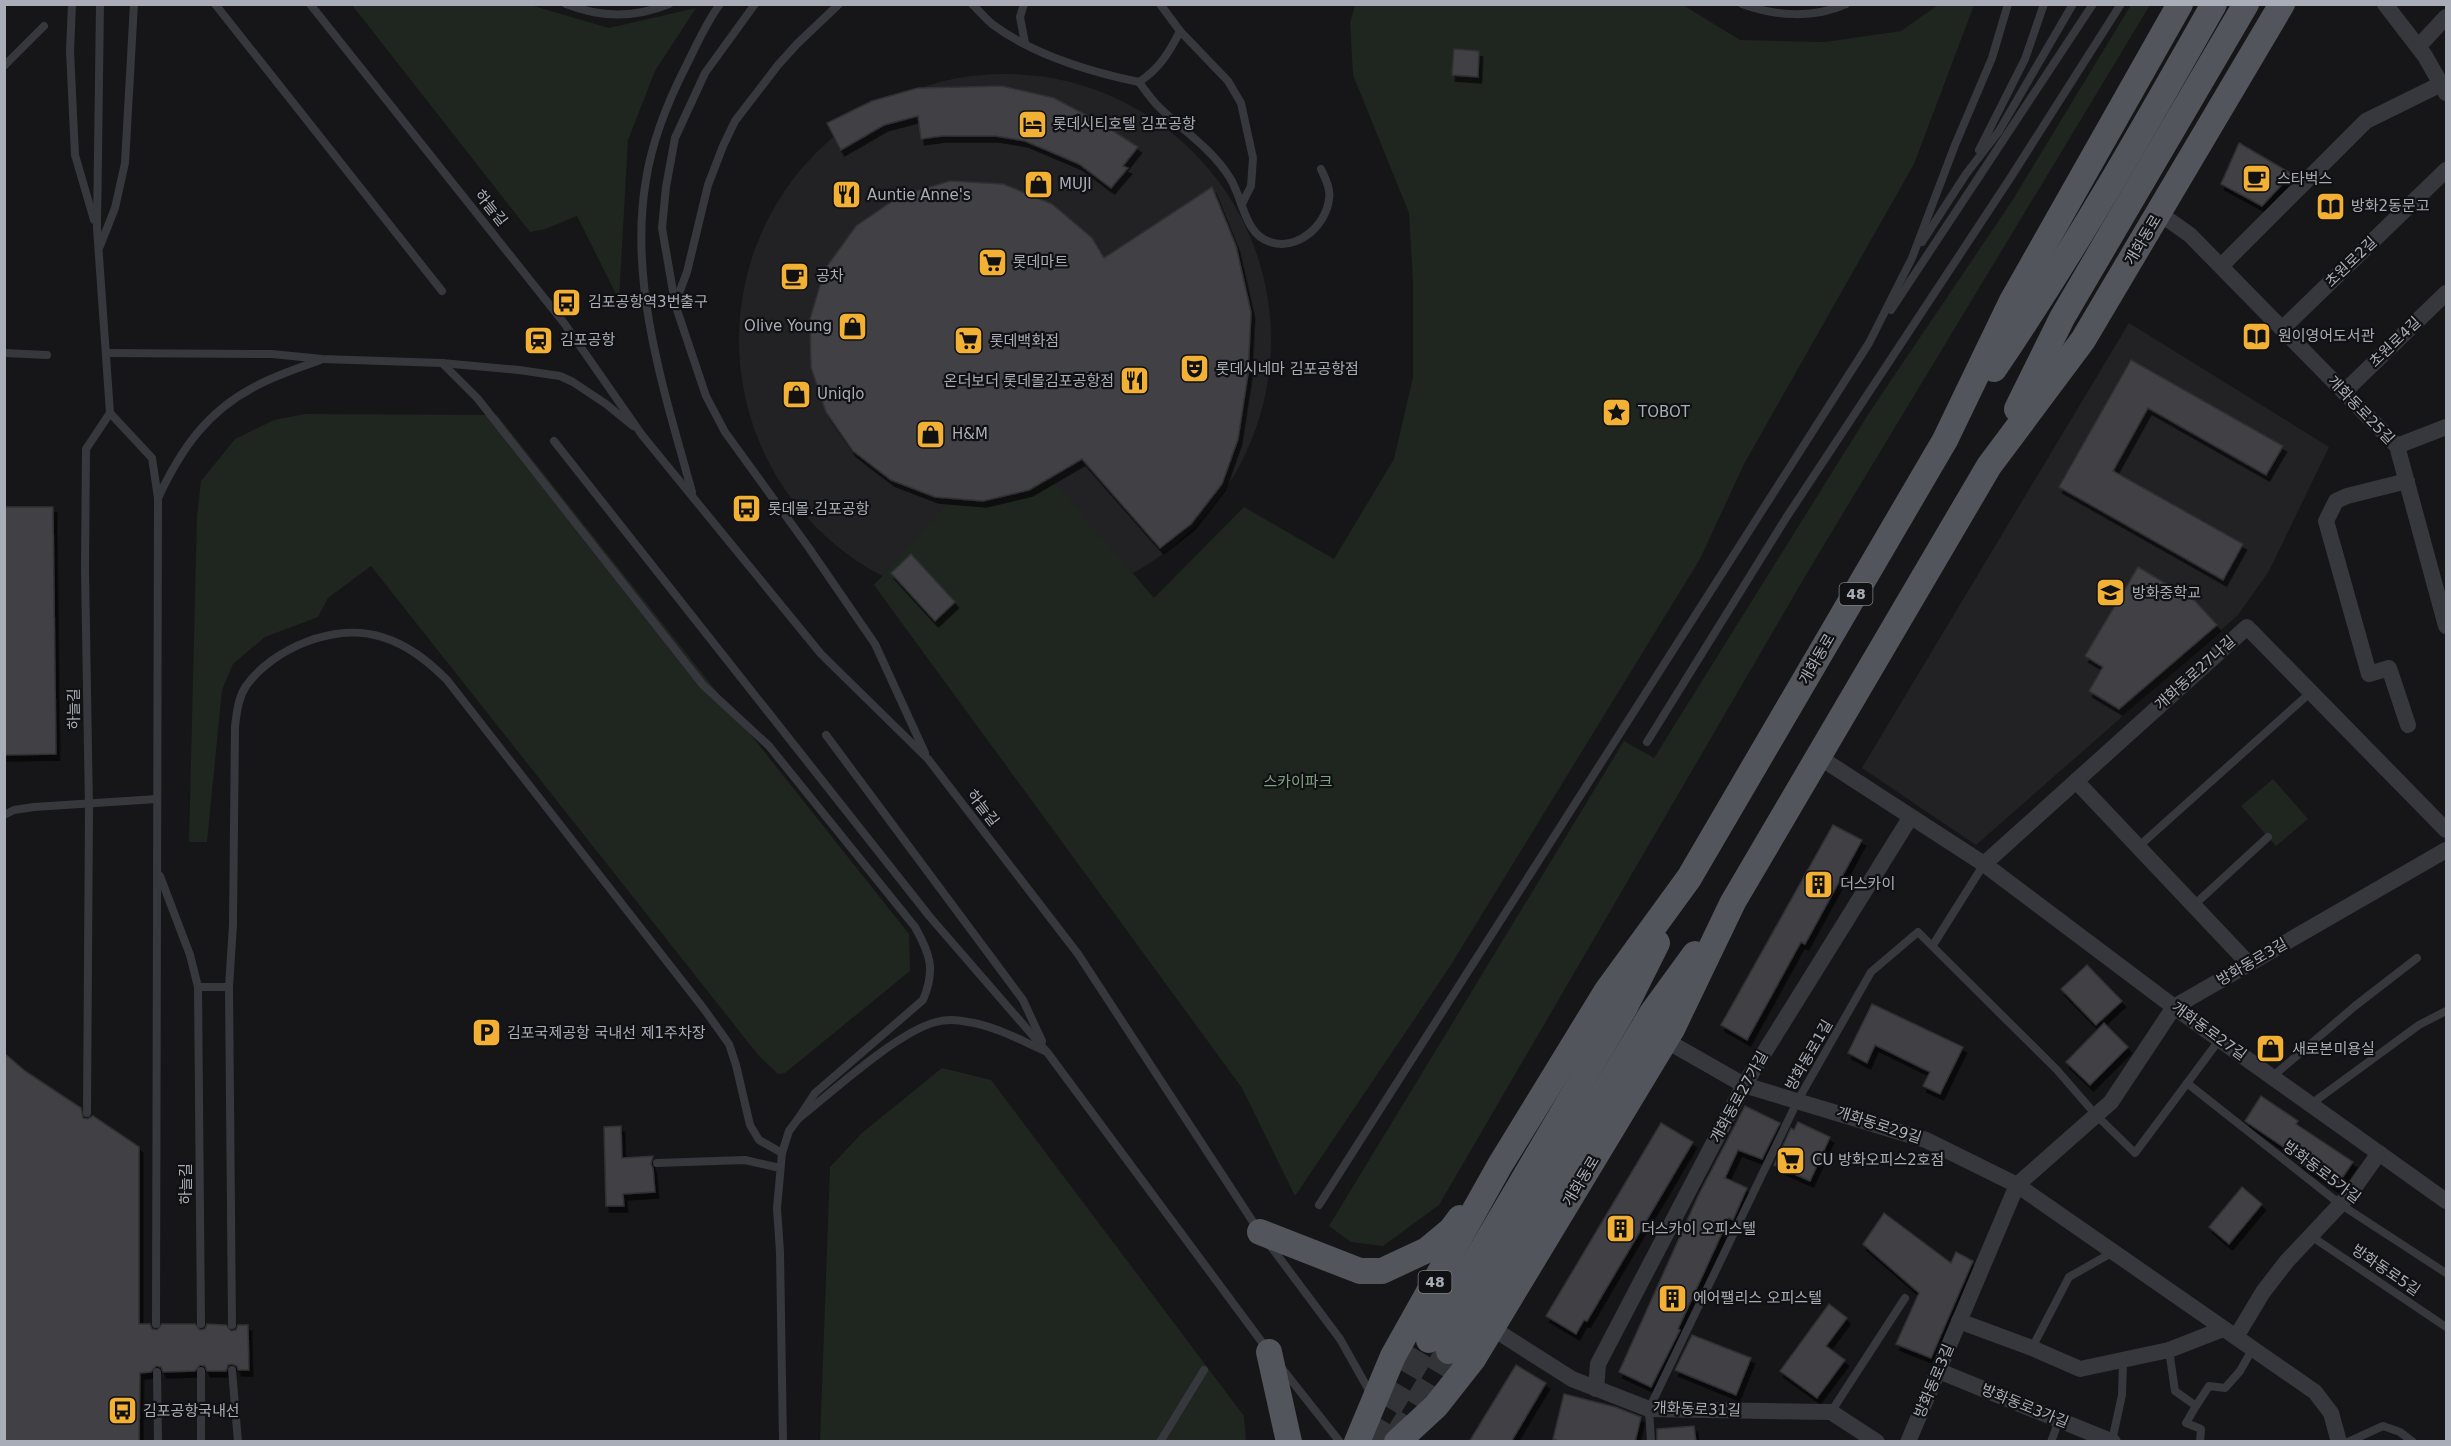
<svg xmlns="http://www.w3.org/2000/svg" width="2451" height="1446" font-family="'DejaVu Sans','Noto Sans KR',sans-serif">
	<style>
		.built { fill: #222225 }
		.green { fill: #1e261f }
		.building { fill: #404145; stroke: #303034; stroke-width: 1.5; filter: url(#shadow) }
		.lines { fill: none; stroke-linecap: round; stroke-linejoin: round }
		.primary-tunnel { stroke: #333438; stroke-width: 26; stroke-dasharray: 26 13; stroke-linecap: butt }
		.service { stroke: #37383d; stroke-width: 8 }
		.minor { stroke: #37383d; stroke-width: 16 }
		.primary { stroke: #53555c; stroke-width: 26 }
		.service-bridge { stroke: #37383d; stroke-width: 8 }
		.labels { text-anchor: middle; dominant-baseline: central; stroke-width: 4.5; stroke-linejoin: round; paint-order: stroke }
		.shield { fill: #111113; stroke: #7b7e86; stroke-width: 1.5 }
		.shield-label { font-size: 14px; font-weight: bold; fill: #a8adb8 }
		.poi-label { font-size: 15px; fill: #a8adb8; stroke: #111113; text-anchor: start }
		.street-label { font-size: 15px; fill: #a8adb8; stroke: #111113 }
		.park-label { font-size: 15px; fill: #7fa381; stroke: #111113 }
	</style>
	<defs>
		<filter id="shadow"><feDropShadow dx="3.5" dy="6" stdDeviation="0" flood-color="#0009"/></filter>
	</defs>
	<rect width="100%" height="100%" fill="#161618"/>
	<g class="built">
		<circle cx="1005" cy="340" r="266"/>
		<path d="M2129,323L2329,447L2269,571L2238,615L1976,845L1862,768Z"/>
	</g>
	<g class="green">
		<path d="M352,5H530L609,28L696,8L655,71L628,140L619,300L577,216L545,229L530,232Z"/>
		<path d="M1355,5H1683L1740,40L1825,42L1901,31L1938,5H1974L1914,164L1744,464L1700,559L1449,968L1295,1196L1242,1088L874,585L947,504C992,507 1014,505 1054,482L1154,598L1244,507L1334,559L1394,459L1413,377V281L1409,213L1353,75L1350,23Z"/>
		<path d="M2131,5H2150L1810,568L1439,1205L1383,1246L1351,1242L1329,1226L1624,741L1654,758L1869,413L2012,201Z"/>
		<path d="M305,414L497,415L909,934L910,971L785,1073L778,1074L759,1056L371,566L328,598L318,617L265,637L233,664L222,690L207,842H189L197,516L201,481L235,439L274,420Z"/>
		<path d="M2273,779L2308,819L2276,846L2241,806Z"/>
		<path d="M942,1068L991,1080L1244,1416L1246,1441L820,1442L830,1167L862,1133Z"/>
	</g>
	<g class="building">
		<path d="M1454,49L1479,51L1478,77L1452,75Z"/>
		<path d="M1002,86L1054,98L1099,122L1138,147L1123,166L1128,168L1111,188L1079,164L1025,141L995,136H942L921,139L918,116L884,125L841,150L827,123L872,101L918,88Z"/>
		<path d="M2239,143L2292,174L2262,206L2221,184Z"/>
		<path d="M950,181L1003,184L1052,204L1092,238L1104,258L1212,187L1236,246L1251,312L1248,374L1238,439L1222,484L1191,524L1160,548L1082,459L1029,490L983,501L935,497L891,480L853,451L826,412L811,367L810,319L825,269L856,226L900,196Z"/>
		<path d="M2131,360L2283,446L2266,475L2148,408L2113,471L2243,544L2223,580L2059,487Z"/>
		<path d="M4,507H53L56,754L4,755Z"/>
		<path d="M911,554L955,602L935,621L891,573Z"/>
		<path d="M2138,567L2195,601L2217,625L2119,709L2089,691L2103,667L2085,656Z"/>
		<path d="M1833,825L1862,840L1805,944L1801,942L1747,1040L1721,1025Z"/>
		<path d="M2087,965L2122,1001L2096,1025L2061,989Z"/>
		<path d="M1872,1004L1963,1047L1940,1094L1923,1086L1930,1072L1875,1045L1867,1063L1848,1053Z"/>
		<path d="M2104,1023L2128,1047L2090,1085L2066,1062Z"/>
		<path d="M4,1053L25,1071L81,1108L83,1118L88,1119L93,1116L139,1147V1324H150L152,1329L157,1330L162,1324H195L200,1330L205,1329L207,1324L226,1325L231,1331L236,1330L238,1325H248L249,1370H238L237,1366L232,1364L228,1365L226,1371H207L205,1366L200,1365L195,1371L163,1372L161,1367L156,1366L151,1372L140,1373L139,1442H4Z"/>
		<path d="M2261,1096L2298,1121L2296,1124L2353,1162L2336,1187L2299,1162L2301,1159L2245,1121Z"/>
		<path d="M1745,1106L1780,1123L1762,1159L1738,1150L1725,1178L1747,1188L1733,1220L1729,1218L1678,1329L1680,1330L1651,1387L1619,1372L1699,1194Z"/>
		<path d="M1798,1122L1830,1137L1810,1181L1774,1165L1791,1128L1794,1130Z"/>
		<path d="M1661,1123L1693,1142L1587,1321L1584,1320L1576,1334L1546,1316Z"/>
		<path d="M621,1126L622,1158L653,1156L651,1164L653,1168L655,1192L623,1194L624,1206H606L604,1127Z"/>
		<path d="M2242,1187L2262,1204L2229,1244L2209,1227Z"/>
		<path d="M1884,1213L1951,1263L1956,1252L1973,1261L1931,1358L1896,1344L1919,1293L1863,1244Z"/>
		<path d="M1829,1304L1847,1318L1826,1346L1845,1360L1817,1398L1780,1371Z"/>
		<path d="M1692,1335L1751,1358L1736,1395L1675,1370Z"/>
		<path d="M1516,1365L1546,1383L1511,1442H1469Z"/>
		<path d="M1564,1394L1615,1407L1641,1417L1635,1442H1561L1553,1439Z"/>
		<path d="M1694,1426L1696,1442H1657V1429Z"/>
	</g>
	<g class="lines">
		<g class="primary-tunnel">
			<path d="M1396,1439L1449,1351"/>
			<path d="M1369,1442L1429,1340"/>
		</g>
		<g class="service">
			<path d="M72,4L70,51L75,155L94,220"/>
			<path d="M100,4L97,228L110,413"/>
			<path d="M215,4L442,291"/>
			<path d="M310,4L564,323L642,435L821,654L928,759L1078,954L1259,1231"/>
			<path d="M566,4C601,18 635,18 669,4"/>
			<path d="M839,4L797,44L778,65L735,121L723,146L708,185L687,272L675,304L706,396L725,432L809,548L875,644L925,753"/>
			<path d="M972,4C979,11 985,18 992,24C1032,54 1091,72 1139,82C1159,69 1169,53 1180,31L1160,4"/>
			<path d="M1024,4L1020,17L1025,43"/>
			<path d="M1742,4C1775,16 1813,19 1846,4"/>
			<path d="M1180,31L1228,81L1241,103L1253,158L1251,186L1242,204"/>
			<path d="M4,66L44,26"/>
			<path d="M1139,82C1144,89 1150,97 1156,104C1181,130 1211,147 1230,178C1243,198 1244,234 1270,242C1297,251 1326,226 1329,199C1331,189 1325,178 1321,169"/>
			<path d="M1979,150L2025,59L2044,4"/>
			<path d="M1922,242L1966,174L1999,131L2073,4"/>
			<path d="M100,246L115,208L125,163L134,4"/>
			<path d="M675,303L662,228L666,187L675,138L705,73L755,4"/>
			<path d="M1891,310L2093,4"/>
			<path d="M4,353L47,355"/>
			<path d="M106,353L272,354L322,359L442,363L519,370L560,376L573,382L606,404L633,426"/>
			<path d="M442,363L478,399L703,685L769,746L915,927C930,954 936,969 923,1000L815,1093L798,1119"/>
			<path d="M110,413L152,458L158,498L156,1324"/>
			<path d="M554,441L930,917L1047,1052L1267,1349"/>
			<path d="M692,492C665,394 628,283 646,180C652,141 669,99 687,64C697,44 706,23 720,4"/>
			<path d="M158,498C181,449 207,411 256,386C276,375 299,368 320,360"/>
			<path d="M85,570L86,449L110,413"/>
			<path d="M826,735L1023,1000L1042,1041"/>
			<path d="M1647,742L1786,518L2009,180L2121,4"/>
			<path d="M4,815L14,810L34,807L157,799"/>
			<path d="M2138,847L2311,692"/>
			<path d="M160,876L190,955L198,987L201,1324"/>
			<path d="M2194,905L2268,837"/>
			<path d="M1933,945L1984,864"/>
			<path d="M198,987H229L233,925L235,726C237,712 238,698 246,686C273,648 336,622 382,637C408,645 428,661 447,680L704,1009L729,1044L736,1065L750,1125L759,1140L782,1153"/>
			<path d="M229,987L232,1325"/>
			<path d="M2272,1077L2355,1006L2417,958"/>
			<path d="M2187,1083L2340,1204L2446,1273"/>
			<path d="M2311,1104L2419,1025L2446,1011"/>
			<path d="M657,1163L745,1160L780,1168"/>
			<path d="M1319,1205L1869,343L1912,258L1955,145L1992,58L2008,4"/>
			<path d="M2311,1236L2446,1327"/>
			<path d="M1269,1244L1340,1339L1371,1394"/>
			<path d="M2032,1348L2069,1277L2113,1252"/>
			<path d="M2169,1350L2175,1391L2196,1406L2186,1423L2201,1429L2200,1442"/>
			<path d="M1280,1366L1340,1442"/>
			<path d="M232,1370L238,1442"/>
			<path d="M201,1371V1442"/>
			<path d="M157,1372L158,1442"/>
			<path d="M2196,1406L2209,1386L2225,1388L2240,1371L2253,1348"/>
			<path d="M1831,1412L1905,1298"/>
			<path d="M2112,1441L2122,1395L2123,1361"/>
			<path d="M783,1442L780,1252L777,1208L782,1153L789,1131L798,1119C832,1092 897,1032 936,1022C946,1019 959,1020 968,1022C995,1026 1020,1040 1045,1051"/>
			<path d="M1160,1442L1204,1370"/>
			<path d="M1651,1442L1649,1409L1798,1100L1871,972L1918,932L2057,1070L2096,1115L2135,1153L2220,1039"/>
			<path d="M2051,1442L2059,1420"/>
			<path d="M2348,1442L2383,1426L2400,1432L2413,1442"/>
		</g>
		<g class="minor">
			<path d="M2385,4L2425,56L2446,93"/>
			<path d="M2418,47L2446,17"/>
			<path d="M2159,213L2190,235L2397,446L2446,626"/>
			<path d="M2221,266L2366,121L2441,84"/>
			<path d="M2282,329L2446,170"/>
			<path d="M2344,392L2446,293"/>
			<path d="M2397,446L2446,427"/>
			<path d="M2407,481L2347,496L2336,501L2326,521L2369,674L2389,668L2408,725"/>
			<path d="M1819,757L1984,864L2174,1007L2446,1201"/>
			<path d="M2076,781L2249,964"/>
			<path d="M1984,864L2247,627L2446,830"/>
			<path d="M1665,1040L1744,1085L1926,1140L2017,1185L2315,1392L2331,1413L2339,1442"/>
			<path d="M1959,1321L2032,1348L2080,1369L2169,1350L2223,1329"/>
			<path d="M1492,1328L1572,1379L1649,1409L1831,1412L1877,1442"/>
			<path d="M2236,1337L2263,1292L2287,1261L2350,1194L2379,1153"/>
			<path d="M1939,1371L2113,1442"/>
			<path d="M1596,1389L1598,1364L1744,1085L1910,818"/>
			<path d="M1908,1442L2017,1185L2111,1102L2174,1007L2446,850"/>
		</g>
		<g class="primary">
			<path d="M1994,369C2074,251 2144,128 2214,4"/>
			<path d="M2017,409L2062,318L2246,4"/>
			<path d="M1260,1232L1360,1271H1382L1427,1250L1451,1230L1460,1218"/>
			<path d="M1429,1340L1625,1007L1657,943"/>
			<path d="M1449,1351L1652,1013L1695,954"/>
			<path d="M1269,1352L1289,1442"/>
			<path d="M1357,1442L1393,1356L1500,1165L1606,992L1689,878L1945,440L2012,301L2180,4"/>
			<path d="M1397,1442L1436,1406L1473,1359L1672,1029L1733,902L1989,466L2083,340L2282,4"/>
		</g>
		<path class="service-bridge" d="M85,570L89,809L87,1113"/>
	</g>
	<defs>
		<symbol id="hotel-square" viewBox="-11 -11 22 22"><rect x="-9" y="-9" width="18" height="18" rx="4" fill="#f2b134" stroke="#111113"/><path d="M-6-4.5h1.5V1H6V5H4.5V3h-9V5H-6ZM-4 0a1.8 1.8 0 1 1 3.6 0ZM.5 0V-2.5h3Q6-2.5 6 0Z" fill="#111"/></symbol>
		<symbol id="cafe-square" viewBox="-11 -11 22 22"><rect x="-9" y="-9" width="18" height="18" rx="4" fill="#f2b134" stroke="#111113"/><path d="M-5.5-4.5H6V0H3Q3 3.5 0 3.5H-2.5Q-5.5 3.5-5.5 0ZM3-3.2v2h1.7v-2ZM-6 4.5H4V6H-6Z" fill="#111"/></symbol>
		<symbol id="shop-square" viewBox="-11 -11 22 22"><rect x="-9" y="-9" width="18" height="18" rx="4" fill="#f2b134" stroke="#111113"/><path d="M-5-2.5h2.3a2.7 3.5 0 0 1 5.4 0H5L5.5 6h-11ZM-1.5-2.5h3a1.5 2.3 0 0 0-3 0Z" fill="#111"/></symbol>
		<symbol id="restaurant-square" viewBox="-11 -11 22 22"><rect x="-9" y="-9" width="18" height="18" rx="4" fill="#f2b134" stroke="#111113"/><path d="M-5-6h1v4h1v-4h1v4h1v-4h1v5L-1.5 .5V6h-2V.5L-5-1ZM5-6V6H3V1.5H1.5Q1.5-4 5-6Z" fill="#111"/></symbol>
		<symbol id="library-square" viewBox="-11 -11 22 22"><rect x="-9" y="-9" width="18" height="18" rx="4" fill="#f2b134" stroke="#111113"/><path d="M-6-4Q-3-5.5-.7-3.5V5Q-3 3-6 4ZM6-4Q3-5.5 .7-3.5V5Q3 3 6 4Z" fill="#111"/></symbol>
		<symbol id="supermarket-square" viewBox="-11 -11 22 22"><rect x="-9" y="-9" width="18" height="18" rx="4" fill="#f2b134" stroke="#111113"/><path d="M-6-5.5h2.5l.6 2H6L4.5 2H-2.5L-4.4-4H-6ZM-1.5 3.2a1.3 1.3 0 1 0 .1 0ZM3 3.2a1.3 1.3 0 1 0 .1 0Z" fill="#111"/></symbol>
		<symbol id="bus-square" viewBox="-11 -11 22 22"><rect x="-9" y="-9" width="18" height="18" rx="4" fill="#f2b134" stroke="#111113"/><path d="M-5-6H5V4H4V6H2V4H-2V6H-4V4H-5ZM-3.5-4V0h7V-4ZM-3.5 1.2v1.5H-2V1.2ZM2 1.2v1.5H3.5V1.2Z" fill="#111"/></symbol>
		<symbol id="station-square" viewBox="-11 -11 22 22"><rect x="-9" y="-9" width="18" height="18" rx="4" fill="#f2b134" stroke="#111113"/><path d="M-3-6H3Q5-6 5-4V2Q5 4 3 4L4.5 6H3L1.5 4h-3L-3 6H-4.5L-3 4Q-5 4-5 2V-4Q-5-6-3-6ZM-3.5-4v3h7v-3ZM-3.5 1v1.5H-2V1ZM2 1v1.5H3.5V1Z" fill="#111"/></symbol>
		<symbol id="theatre-square" viewBox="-11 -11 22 22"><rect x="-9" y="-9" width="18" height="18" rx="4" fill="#f2b134" stroke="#111113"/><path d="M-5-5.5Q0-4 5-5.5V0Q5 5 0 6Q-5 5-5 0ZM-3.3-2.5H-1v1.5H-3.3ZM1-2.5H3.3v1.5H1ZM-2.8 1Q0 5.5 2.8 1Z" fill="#111"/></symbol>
		<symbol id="sight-square" viewBox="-11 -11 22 22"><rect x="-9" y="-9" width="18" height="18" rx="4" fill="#f2b134" stroke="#111113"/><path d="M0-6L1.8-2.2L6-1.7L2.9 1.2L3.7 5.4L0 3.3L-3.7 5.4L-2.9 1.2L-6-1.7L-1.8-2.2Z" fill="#111"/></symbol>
		<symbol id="school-square" viewBox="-11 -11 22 22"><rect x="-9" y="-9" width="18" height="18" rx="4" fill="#f2b134" stroke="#111113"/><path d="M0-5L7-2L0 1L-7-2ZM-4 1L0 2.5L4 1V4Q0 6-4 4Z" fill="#111"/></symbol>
		<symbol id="building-square" viewBox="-11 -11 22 22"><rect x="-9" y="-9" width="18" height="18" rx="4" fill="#f2b134" stroke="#111113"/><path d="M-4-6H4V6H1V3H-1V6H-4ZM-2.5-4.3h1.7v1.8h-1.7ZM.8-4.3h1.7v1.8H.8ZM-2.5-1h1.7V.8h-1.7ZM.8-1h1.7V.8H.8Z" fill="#111"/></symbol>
		<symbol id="parking-square" viewBox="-11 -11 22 22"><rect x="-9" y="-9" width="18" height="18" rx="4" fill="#f2b134" stroke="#111113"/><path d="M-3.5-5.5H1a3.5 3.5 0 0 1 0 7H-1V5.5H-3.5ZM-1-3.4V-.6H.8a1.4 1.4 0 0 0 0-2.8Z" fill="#111"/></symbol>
	</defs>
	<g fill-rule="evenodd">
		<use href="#hotel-square" x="1016" y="108" width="33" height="33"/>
		<use href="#cafe-square" x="2240" y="162" width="33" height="33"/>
		<use href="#shop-square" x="1022" y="168" width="33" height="33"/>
		<use href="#restaurant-square" x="830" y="178" width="33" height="33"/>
		<use href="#library-square" x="2314" y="190" width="33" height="33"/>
		<use href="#supermarket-square" x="976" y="246" width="33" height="33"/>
		<use href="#cafe-square" x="778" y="260" width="33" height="33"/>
		<use href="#bus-square" x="550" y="286" width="33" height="33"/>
		<use href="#shop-square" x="836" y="310" width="33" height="33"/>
		<use href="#library-square" x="2240" y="320" width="33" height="33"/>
		<use href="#station-square" x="522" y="324" width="33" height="33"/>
		<use href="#supermarket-square" x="952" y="324" width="33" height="33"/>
		<use href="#theatre-square" x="1178" y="352" width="33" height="33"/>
		<use href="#restaurant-square" x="1118" y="364" width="33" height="33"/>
		<use href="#shop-square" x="780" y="378" width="33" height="33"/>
		<use href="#sight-square" x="1600" y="396" width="33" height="33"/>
		<use href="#shop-square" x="914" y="418" width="33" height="33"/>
		<use href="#bus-square" x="730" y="492" width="33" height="33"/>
		<use href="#school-square" x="2094" y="576" width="33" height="33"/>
		<use href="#building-square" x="1802" y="868" width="33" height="33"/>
		<use href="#parking-square" x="470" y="1016" width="33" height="33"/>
		<use href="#shop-square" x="2254" y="1032" width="33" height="33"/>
		<use href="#supermarket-square" x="1774" y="1144" width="33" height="33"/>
		<use href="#building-square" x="1604" y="1212" width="33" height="33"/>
		<use href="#building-square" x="1656" y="1282" width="33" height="33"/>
		<use href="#bus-square" x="106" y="1394" width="33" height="33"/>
	</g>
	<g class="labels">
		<g class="shield">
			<rect x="1839.5" y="583" width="33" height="22" rx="4.5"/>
			<rect x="1418.5" y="1271" width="33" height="22" rx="4.5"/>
		</g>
		<g class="shield-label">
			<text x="1856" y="594">48</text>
			<text x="1435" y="1282">48</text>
		</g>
		<g class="poi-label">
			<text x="1053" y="124">롯데시티호텔 김포공항</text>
			<text x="2277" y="179">스타벅스</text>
			<text x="1059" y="184">MUJI</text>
			<text x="867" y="195">Auntie Anne's</text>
			<text x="2351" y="206">방화2동문고</text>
			<text x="1013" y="262">롯데마트</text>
			<text x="816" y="276">공차</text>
			<text x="588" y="302">김포공항역3번출구</text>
			<text x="832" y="326" text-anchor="end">Olive Young</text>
			<text x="2278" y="336">원이영어도서관</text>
			<text x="560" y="340">김포공항</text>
			<text x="990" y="341">롯데백화점</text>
			<text x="1216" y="369">롯데시네마 김포공항점</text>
			<text x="1114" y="381" text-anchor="end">온더보더 롯데몰김포공항점</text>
			<text x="817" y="394">Uniqlo</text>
			<text x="1638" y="412">TOBOT</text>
			<text x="952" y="434">H&amp;M</text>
			<text x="768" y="509">롯데몰.김포공항</text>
			<text x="2132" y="593">방화중학교</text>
			<text x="1840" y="884">더스카이</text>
			<text x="507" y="1033">김포국제공항 국내선 제1주차장</text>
			<text x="2292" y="1049">새로본미용실</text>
			<text x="1812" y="1160">CU 방화오피스2호점</text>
			<text x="1641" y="1229">더스카이 오피스텔</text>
			<text x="1693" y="1298">에어팰리스 오피스텔</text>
			<text x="143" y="1411">김포공항국내선</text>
		</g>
		<g class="street-label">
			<text transform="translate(491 208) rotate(51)">하늘길</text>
			<text transform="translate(2143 240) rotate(-59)">개화동로</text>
			<text transform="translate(2351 262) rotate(-44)">초원로2길</text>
			<text transform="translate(2395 342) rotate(-44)">초원로4길</text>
			<text transform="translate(2361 410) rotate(46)">개화동로25길</text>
			<text transform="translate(1817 659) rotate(-60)">개화동로</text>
			<text transform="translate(2195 673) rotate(-42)">개화동로27나길</text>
			<text transform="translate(74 709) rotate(-91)">하늘길</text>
			<text transform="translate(983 808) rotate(52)">하늘길</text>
			<text transform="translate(2252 962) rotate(-30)">방화동로3길</text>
			<text transform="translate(2209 1031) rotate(36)">개화동로27길</text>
			<text transform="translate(1809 1055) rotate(-60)">방화동로1길</text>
			<text transform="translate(1739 1097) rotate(-61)">개화동로27가길</text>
			<text transform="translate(1879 1125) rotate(18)">개화동로29길</text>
			<text transform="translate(2322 1172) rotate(37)">방화동로5가길</text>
			<text transform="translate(1581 1181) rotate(-59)">개화동로</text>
			<text transform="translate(186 1184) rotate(-90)">하늘길</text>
			<text transform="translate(2386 1270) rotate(34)">방화동로5길</text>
			<text transform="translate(1934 1381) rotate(-67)">방화동로3길</text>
			<text transform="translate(2025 1406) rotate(22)">방화동로3가길</text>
			<text transform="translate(1697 1409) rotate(2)">개화동로31길</text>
		</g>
		<g class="park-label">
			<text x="1298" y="782">스카이파크</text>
		</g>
	</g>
	<rect width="2451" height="1446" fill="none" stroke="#a8adb8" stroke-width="12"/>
</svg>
